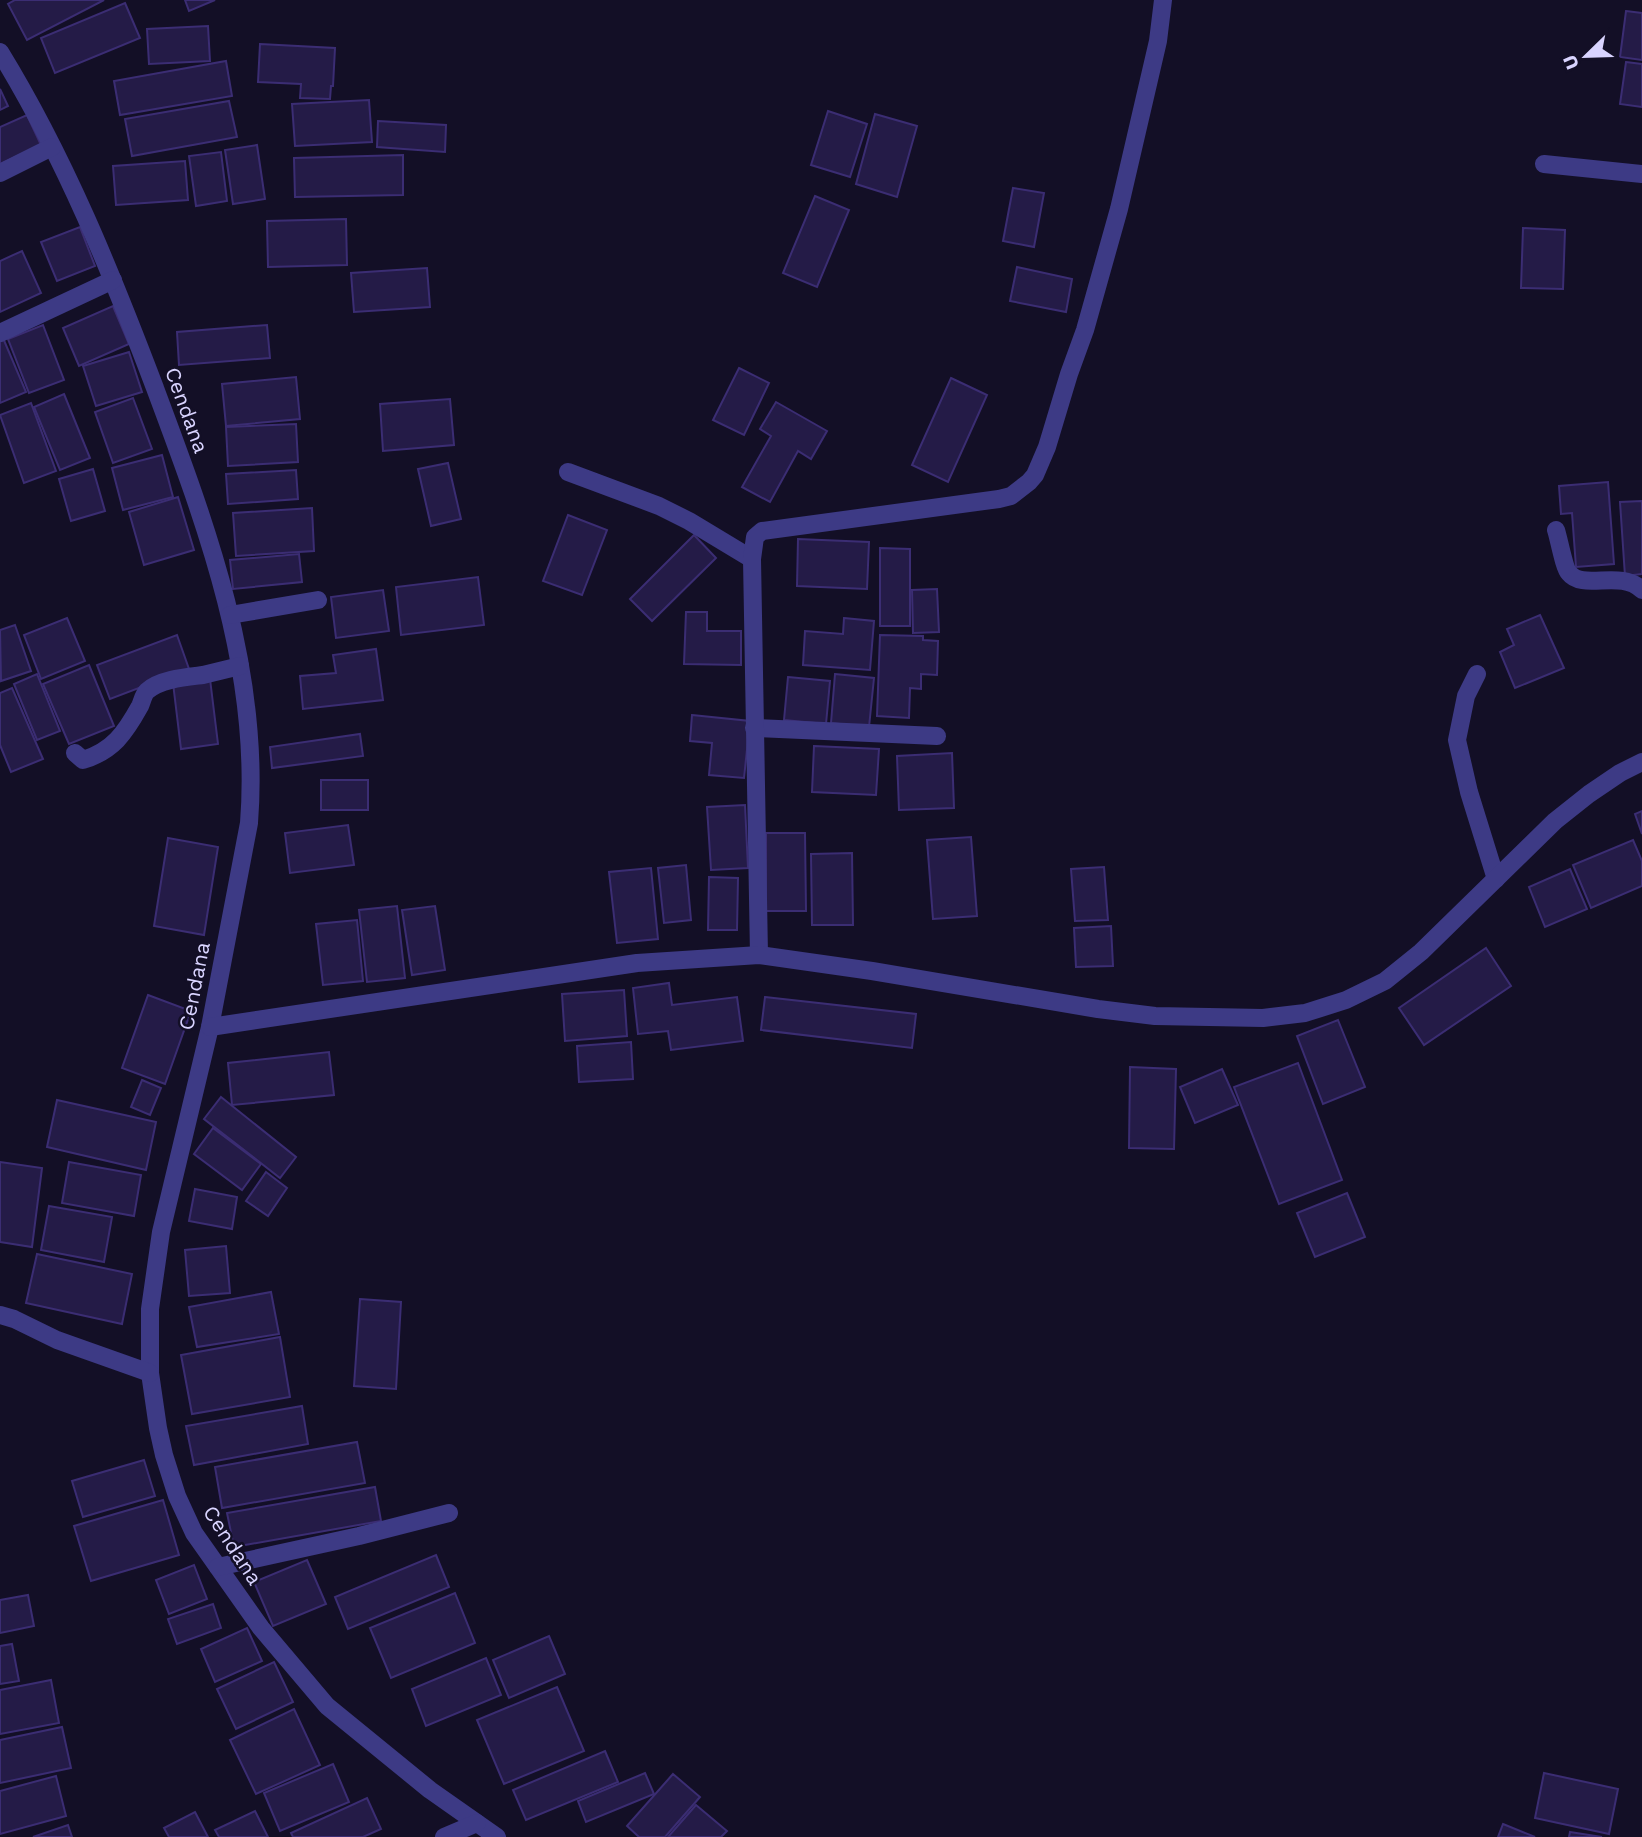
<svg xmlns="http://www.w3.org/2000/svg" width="1642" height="1837" font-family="'Work Sans',sans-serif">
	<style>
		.building { fill: #241b47; stroke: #3b2d73; stroke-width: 2 }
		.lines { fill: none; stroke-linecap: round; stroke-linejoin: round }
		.minor { stroke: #3d3a85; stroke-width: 18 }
		.labels { text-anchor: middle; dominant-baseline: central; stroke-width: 5; stroke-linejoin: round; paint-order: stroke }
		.street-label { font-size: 21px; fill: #d9d4ff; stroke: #130f26 }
	</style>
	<rect width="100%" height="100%" fill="#130f26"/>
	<g class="building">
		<path d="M15,0H104L27,40L8,4Z"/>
		<path d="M185,0H215L189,11Z"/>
		<path d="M125,3L140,38L55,73L41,38Z"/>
		<path d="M1626,11L1642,13V60L1620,57Z"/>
		<path d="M208,26L210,61L149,64L147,29Z"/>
		<path d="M260,44L335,48L333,86H331L330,99L300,98L301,84L258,82Z"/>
		<path d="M226,61L232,96L120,115L114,81Z"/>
		<path d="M1626,62L1642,64V107L1620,104Z"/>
		<path d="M0,89L8,106L0,110Z"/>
		<path d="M369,100L372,142L295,146L292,104Z"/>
		<path d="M229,101L237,137L132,156L125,119Z"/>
		<path d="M828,111L867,124L850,177L811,165Z"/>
		<path d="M875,114L917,126L897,197L856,184Z"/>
		<path d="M27,115L41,145L0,164V127Z"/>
		<path d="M378,121L446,125L445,152L377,147Z"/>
		<path d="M257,145L265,199L233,204L225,150Z"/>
		<path d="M221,152L227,201L196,206L189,156Z"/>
		<path d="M403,155V195L295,197L294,158Z"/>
		<path d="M185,161L188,200L116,205L113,166Z"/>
		<path d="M1013,188L1044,193L1034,247L1003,241Z"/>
		<path d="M815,196L849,210L817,287L783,273Z"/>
		<path d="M346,219L347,265L268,267L267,221Z"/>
		<path d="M80,227L95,266L57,281L41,242Z"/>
		<path d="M1523,228L1565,230L1563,289L1521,288Z"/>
		<path d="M22,251L41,293L0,312V261Z"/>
		<path d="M1017,267L1072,279L1066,312L1010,301Z"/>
		<path d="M427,268L430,307L354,312L351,273Z"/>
		<path d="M113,306L129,344L79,366L63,328Z"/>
		<path d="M43,325L64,380L29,393L8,339Z"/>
		<path d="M267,325L270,358L179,365L177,332Z"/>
		<path d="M3,338L26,392L0,403V339Z"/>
		<path d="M129,352L142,392L96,406L83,366Z"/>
		<path d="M739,368L769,383L744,435L713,420Z"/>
		<path d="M296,377L300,419L226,426L222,384Z"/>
		<path d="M951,378L987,395L948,482L912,465Z"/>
		<path d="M64,394L90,458L60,470L34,407Z"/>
		<path d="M133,398L152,449L113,463L95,412Z"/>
		<path d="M450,399L454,445L383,451L380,404Z"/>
		<path d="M776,402L827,431L811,459L798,451L770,502L742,487L771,436L760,429Z"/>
		<path d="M31,403L56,471L24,483L0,415Z"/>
		<path d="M296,424L298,462L228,466L226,427Z"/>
		<path d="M162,455L173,497L123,510L112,468Z"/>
		<path d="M448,463L461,519L431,526L418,469Z"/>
		<path d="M93,469L105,511L71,521L59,479Z"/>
		<path d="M296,470L298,499L228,504L226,474Z"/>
		<path d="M1608,482L1614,564L1576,567L1572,513L1561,514L1559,486Z"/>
		<path d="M178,497L194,550L144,565L129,512Z"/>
		<path d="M1642,501V574L1625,576L1620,502Z"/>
		<path d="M312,508L314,551L236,556L233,513Z"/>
		<path d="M568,515L607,530L582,595L543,581Z"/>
		<path d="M694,535L716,558L652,621L630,599Z"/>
		<path d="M798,539L869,542L867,589L797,586Z"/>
		<path d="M880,548L910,549V626H880Z"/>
		<path d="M299,554L302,582L233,589L230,560Z"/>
		<path d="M478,577L484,625L401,635L396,587Z"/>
		<path d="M937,589L939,632L913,633L912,590Z"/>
		<path d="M383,590L389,631L336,638L331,597Z"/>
		<path d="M686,612H707V631H741V665L684,664Z"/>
		<path d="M1540,615L1564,668L1515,688L1500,652L1514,645L1507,629Z"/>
		<path d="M67,618L85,661L41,679L24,635Z"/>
		<path d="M844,618L874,621L870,670L803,665L805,631L843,634Z"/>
		<path d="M15,625L31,671L1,681L0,630Z"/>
		<path d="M177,635L189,669L110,699L97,665Z"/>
		<path d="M880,635L923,636V640L938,641L937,675L921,674V689L910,688L909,718L877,716Z"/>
		<path d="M376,649L383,700L303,709L300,676L336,673L333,655Z"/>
		<path d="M89,665L114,726L69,744L43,684Z"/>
		<path d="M37,674L60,731L37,740L14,684Z"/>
		<path d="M835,674L874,678L869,727L831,723Z"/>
		<path d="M788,677L830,681L826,724L784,720Z"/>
		<path d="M210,679L218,744L181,749L173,683Z"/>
		<path d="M12,688L43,759L11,772L0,745V693Z"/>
		<path d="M692,715L750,721L744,778L709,775L712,743L690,741Z"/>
		<path d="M360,734L363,756L272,768L270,747Z"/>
		<path d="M814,746L879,749L876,795L812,792Z"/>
		<path d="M952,753L954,808L899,810L897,756Z"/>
		<rect x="321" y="780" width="47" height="30"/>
		<path d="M745,805L748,868L711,870L707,807Z"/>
		<path d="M1642,811V834L1635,814Z"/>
		<path d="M348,825L354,865L290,873L285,833Z"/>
		<path d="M766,833H805L806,911H766Z"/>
		<path d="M971,837L977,916L933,919L927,840Z"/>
		<path d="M168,838L218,847L204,935L154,926Z"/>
		<path d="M1633,840L1642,861V886L1591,908L1573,865Z"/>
		<path d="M852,853L853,925H812L811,854Z"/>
		<path d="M686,865L691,920L664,923L658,868Z"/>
		<path d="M1104,867L1108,920L1075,921L1071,869Z"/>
		<path d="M651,868L658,939L617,943L609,872Z"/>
		<path d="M1570,869L1587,909L1545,927L1529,887Z"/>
		<path d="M709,877L738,878L737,930H708Z"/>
		<path d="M397,906L405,978L367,982L359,910Z"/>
		<path d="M435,906L445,970L412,975L402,910Z"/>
		<path d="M357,920L363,981L323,985L316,924Z"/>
		<path d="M1111,926L1113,966L1076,967L1074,928Z"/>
		<path d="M1486,948L1511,986L1424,1045L1399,1008Z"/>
		<path d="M669,983L672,1005L737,997L743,1041L671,1050L668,1031L638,1034L633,988Z"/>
		<path d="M624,990L627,1036L565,1041L562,994Z"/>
		<path d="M148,995L191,1011L165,1084L122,1068Z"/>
		<path d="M765,997L916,1014L912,1048L761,1030Z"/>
		<path d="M1338,1020L1365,1087L1323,1104L1297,1036Z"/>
		<path d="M631,1042L633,1079L579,1082L577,1046Z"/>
		<path d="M329,1052L334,1095L232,1105L228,1063Z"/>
		<path d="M1298,1063L1342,1180L1279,1204L1234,1087Z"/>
		<path d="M1130,1067L1176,1069L1174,1149L1129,1148Z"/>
		<path d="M1222,1069L1238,1105L1195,1123L1180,1087Z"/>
		<path d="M142,1080L161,1088L150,1115L131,1107Z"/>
		<path d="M221,1097L296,1157L280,1178L204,1119Z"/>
		<path d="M57,1100L156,1122L146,1170L47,1147Z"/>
		<path d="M213,1128L261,1164L242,1190L194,1154Z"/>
		<path d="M0,1162L42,1168L32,1247L0,1242Z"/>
		<path d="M69,1162L141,1175L134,1216L62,1203Z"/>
		<path d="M266,1172L287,1188L268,1216L246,1201Z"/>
		<path d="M195,1189L237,1197L232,1229L189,1221Z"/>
		<path d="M1347,1193L1365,1237L1315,1257L1297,1213Z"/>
		<path d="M49,1206L112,1217L104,1262L41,1250Z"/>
		<path d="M226,1246L230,1293L189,1296L185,1250Z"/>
		<path d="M37,1254L132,1274L122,1324L26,1303Z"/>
		<path d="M271,1292L279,1334L197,1347L189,1307Z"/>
		<path d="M360,1299L401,1302L396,1389L354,1386Z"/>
		<path d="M280,1337L290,1397L192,1414L181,1355Z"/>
		<path d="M302,1406L308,1444L194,1465L186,1426Z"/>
		<path d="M357,1442L365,1483L222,1508L215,1467Z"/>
		<path d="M144,1460L155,1496L83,1517L72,1481Z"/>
		<path d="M375,1487L381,1521L234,1547L227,1513Z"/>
		<path d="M163,1500L179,1555L91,1581L74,1526Z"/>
		<path d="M436,1555L449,1587L348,1629L335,1597Z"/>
		<path d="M307,1560L326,1604L273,1626L254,1582Z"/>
		<path d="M194,1565L207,1599L169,1614L156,1580Z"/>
		<path d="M455,1593L475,1643L391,1678L370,1628Z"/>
		<path d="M28,1595L34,1626L0,1633V1600Z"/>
		<path d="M213,1604L221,1628L177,1644L168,1619Z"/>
		<path d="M247,1628L262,1661L215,1682L201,1649Z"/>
		<path d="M549,1636L565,1674L509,1698L493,1660Z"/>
		<path d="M12,1644L19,1681L0,1684V1646Z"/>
		<path d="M486,1658L501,1695L426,1726L412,1689Z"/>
		<path d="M274,1662L293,1702L236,1729L217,1689Z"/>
		<path d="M51,1680L59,1723L0,1734V1690Z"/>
		<path d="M557,1687L584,1751L504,1784L477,1720Z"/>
		<path d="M294,1709L320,1765L256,1794L230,1740Z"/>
		<path d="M62,1727L71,1768L0,1783V1740Z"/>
		<path d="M605,1751L618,1782L526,1820L513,1790Z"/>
		<path d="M333,1764L349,1802L280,1831L264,1793Z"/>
		<path d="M645,1773L654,1794L586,1822L578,1801Z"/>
		<path d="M1544,1773L1618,1789L1609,1834L1535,1818Z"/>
		<path d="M673,1774L700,1797L665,1837H639L627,1826Z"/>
		<path d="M56,1776L66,1816L0,1834V1791Z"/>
		<path d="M367,1798L381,1829L363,1837H293L291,1833Z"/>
		<path d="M696,1805L727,1831L721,1837H668Z"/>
		<path d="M255,1811L268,1837H219L215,1830Z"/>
		<path d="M195,1812L208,1837H169L164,1828Z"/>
		<path d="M1503,1824L1535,1837H1498Z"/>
		<path d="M68,1825L72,1837H33Z"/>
		<path d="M1570,1832L1602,1837H1569Z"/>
	</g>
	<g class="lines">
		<g class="minor">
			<path d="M0,52C65,158 111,272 155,388C207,527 261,671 249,823L210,1027L161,1232L150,1309V1373L158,1428L164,1455L177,1496L194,1533L261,1628L327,1706L430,1790L497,1837"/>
			<path d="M1544,164L1642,174"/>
			<path d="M0,173L52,147"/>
			<path d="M0,333L113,280"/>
			<path d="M568,472L659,506L689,521L752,559"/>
			<path d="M1556,530C1559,539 1564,568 1569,573C1583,591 1621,569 1642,590"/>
			<path d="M230,615L318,600"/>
			<path d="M1477,674L1466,696L1457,740L1469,792L1496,879"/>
			<path d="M754,728L937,736"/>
			<path d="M75,753L83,760C113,751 125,733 140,706C142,702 143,695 147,691C160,679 187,677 203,675C215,672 228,669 240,666"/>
			<path d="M759,955L752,559L755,537L762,531L999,499L1011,496L1029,482L1035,475L1047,447L1069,374L1085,330L1119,209L1158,41L1163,0"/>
			<path d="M210,1027L637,963L759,955L872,971L1098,1009L1155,1016L1263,1018L1305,1013L1346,1000L1385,981L1421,952L1555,821L1589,794L1620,773L1642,762"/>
			<path d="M0,1315L14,1319L57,1340L150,1373"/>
			<path d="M218,1567L359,1536L449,1513"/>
			<path d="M444,1837L477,1823"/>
		</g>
	</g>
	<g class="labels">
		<g class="street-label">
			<text transform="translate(187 410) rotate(70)">Cendana</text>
			<text transform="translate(194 986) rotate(-79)">Cendana</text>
			<text transform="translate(233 1545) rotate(57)">Cendana</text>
		</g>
	</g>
	<g transform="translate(1586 56) rotate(247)" stroke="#130f26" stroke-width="5" paint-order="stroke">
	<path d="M0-5L12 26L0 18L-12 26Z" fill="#d9d4ff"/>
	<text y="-10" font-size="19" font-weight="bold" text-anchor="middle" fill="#d9d4ff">U</text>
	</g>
</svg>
